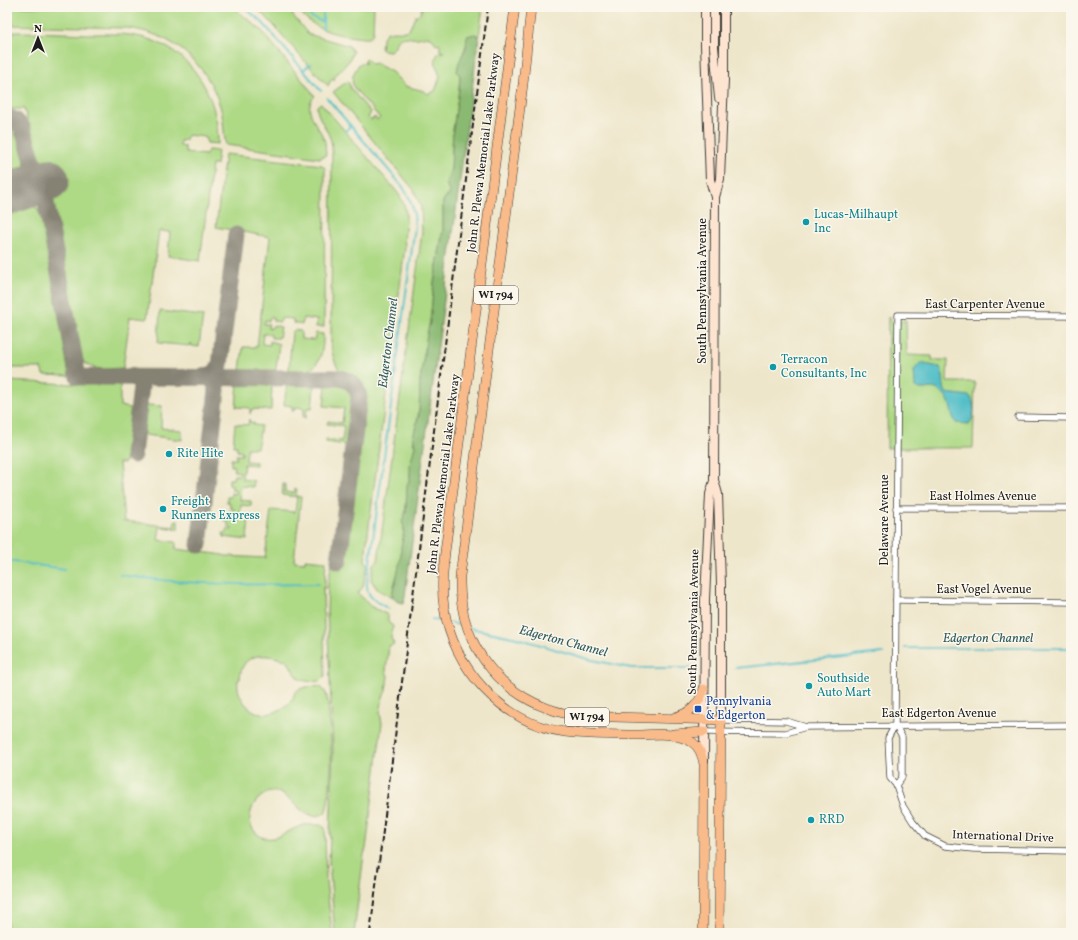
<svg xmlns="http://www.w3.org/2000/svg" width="1078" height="940" font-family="Vollkorn,serif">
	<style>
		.green { fill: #aed985; stroke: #657a50 }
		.forest { fill: #8ab972; stroke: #536a47 }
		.water { fill: #4fbdc6; stroke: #366c71 }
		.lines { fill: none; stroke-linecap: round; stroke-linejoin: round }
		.stream { stroke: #4fbdc6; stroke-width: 2 }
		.taxiway { stroke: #858173; stroke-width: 17 }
		.runway { stroke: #858173; stroke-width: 43 }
		.street-casing { stroke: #3c3a36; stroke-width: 7 }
		.secondary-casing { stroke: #3c3a36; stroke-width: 10 }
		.primary-casing { stroke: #3c3a36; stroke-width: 10 }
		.street { stroke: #fff; stroke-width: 5.5 }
		.secondary { stroke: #fde4d1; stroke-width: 8 }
		.primary { stroke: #fabb8b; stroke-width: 9 }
		.rail { stroke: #1c1c1c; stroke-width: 2; stroke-dasharray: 6 3; stroke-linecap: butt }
		.culture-dot { fill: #0f9aa8; stroke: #fbf7ec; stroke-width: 1.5 }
		.transit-dot { fill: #1a4fb4; stroke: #fbf7ec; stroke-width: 1.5 }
		.labels { text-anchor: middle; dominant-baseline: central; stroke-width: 3; stroke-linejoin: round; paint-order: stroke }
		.shield { fill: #fbf7ec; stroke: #5f5e5a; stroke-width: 1 }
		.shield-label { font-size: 11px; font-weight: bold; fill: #1c1c1c }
		.street-label { font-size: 12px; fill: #1c1c1c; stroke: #fbf7ec }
		.culture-label { font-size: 12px; fill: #0d838f; stroke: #fbf7ec; text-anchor: start }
		.transit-label { font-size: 12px; fill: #164399; stroke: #fbf7ec; text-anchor: start }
		.water-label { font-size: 13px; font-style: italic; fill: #305c60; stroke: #fbf7ec }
	</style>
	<rect width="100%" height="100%" fill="#fbf7ec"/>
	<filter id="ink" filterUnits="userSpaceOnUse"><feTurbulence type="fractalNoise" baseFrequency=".025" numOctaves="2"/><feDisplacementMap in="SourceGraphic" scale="8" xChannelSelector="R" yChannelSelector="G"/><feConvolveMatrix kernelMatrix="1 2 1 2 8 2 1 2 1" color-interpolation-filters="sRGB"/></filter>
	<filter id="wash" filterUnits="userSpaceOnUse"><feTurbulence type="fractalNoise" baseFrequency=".012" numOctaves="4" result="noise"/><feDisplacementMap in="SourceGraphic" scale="16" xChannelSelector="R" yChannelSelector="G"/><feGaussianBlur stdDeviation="0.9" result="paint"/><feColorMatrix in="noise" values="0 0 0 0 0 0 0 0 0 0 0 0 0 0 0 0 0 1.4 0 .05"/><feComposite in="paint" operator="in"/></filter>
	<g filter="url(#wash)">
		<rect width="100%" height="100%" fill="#eee6ca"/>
		<g class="green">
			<path d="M7,7H233L262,31L315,96C300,109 321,129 324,139C326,143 325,150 326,155L320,158L226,145C223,132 224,118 220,106C207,63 172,33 127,28L7,25Z"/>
			<path d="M255,7H286L308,34L349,46L353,52L349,61L335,76L334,80L332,78L328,86L310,67L311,64L308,65L270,21Z"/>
			<path d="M295,7H374L373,33L369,38H364C334,35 315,31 295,7Z"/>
			<path d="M422,7H483L479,36L478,35L466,45L458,67L460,76L458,97L453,130L451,169L446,183L450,194L444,199L443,202V230L434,283L430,322L427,334L420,381V404L413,444L415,445L407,491L403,539C402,547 401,555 400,564C398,574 391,589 393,598L378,590L371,580L374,564L378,561L380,546L422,232L421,207L414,190L333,92L348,81L351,89L371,113L368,117L371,120L375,117L377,120L380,118L354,88C350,78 354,73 359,64L366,63L364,62L366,58L372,64L375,63L392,72L405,86L424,91L428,94L435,91L440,77C438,69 431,59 440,52H444L440,51V44L437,45L431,37C425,36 423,37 418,38C410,40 407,34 397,40L395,47L390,51L381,50L382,39L386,33C394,29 401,33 409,30L416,15L420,14Z"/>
			<path d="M7,32C34,32 62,33 89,34C106,34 124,33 141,37C191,49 219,95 218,144L207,143L205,137L187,135L186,140L180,141V146L185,147V152L187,153L206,155L208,150L218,151L216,165H212L200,261L168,256L170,232L159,231L147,319L130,317L123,368C110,368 88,373 82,358L53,198L24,109H7Z"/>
			<path d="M321,103L398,193C413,217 402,225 405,247L366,549L365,560L368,564L363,587L358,593L370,606L388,615V622L393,626L391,638L394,644L389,646L386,671L388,676L386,691L383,697L380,713L382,723L366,849L364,854L354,933H335L329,862L333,751L327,610L328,583L332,562L344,563L363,396C362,379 348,379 339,369C334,363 332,352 331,345L332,146C331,132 315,116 317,106Z"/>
			<path d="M7,126C17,131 29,158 23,169C20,175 13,176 7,178Z"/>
			<path d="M225,154L322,165L325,168L324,327H316L317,320L303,318L302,325L293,323V319L282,318L280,322L273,321V318L270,317L269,321L265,320L264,324H269L268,328H272L273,325L281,327L279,338H271V334H263L262,344L270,345V341L279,344L276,368L273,371L240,370L243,347H257L270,237L216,227Z"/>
			<path d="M27,203L37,208L42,219L69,376L43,375L41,368H7V210Z"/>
			<path d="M160,311L203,316L199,347L192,346L191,343L190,346L158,343Z"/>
			<path d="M888,317L895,323L906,320L907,355L932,356V360H948L947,382H975L973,448H887Z"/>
			<path d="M295,330L301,331V339L314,340L316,333L323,334C324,350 320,366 307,371C302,372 296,371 291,371L289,369L292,332Z"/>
			<path d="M7,381L71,384L120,383V406L131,408L125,463H119L124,521L174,527L175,521H178V529L160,527L158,540L176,542V549L217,554L227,556L265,558L271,510L295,512L297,497L282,495L283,484H285V492L294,493L295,489H297L296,496L301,497L294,561L305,562V559L326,561C325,572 325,578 325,588L323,587L325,676L320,681C314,682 303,682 298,678C293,673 292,666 287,661C283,657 286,661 281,659C263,653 241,653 240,679L238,680C235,698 253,719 272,713C279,711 287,706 292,700C295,695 293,692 300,689C307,686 314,686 321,687L326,693C332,717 334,792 325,813C308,823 296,803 284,795C264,781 238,815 256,833C271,847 287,830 301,826C306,824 309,825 313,825C319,825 320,824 325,828L326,880L332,933H7Z"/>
			<path d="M238,383H272L271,410L252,409L250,414V408L236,407Z"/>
			<path d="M302,383H312L314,387L312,408H307L306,418L303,417L304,408L295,407L294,411H292V406L284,405L287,384Z"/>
			<path d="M326,384C337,383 347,385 352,395L351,420L347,445L326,442V439L342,441L344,426L327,424L328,421L342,423L344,408L324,406Z"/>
			<path d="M147,405L162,406L161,428L182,430V440L145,435L144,431Z"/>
			<path d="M249,419L250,422L254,423V425L261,426L257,448H247L246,461L256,462V465L244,464L242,479L254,481L253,487L241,486L240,500L251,501V506L241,505L240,517L249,518L247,540L224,537L223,533H227V529L232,530V527L228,526V522L225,521V515H229V511L233,512L234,509L230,508V503L227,502V497H231V493L236,494L237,491L232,490V486L229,485V479H233L234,475H240V472L234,471L235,466H231V459H236V455H242V452L237,451V446H233L235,424L248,425Z"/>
		</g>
		<path class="forest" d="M475,34L479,36L404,603L398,602L393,598L392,593L396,581L401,556V546L403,539L404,528L402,521L406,513L407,485L410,479V464L415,446L413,436L419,415L420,381L427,334L430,322L434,283L443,230V202L444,199L450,194L446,183L451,169L453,130L459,90L460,76L457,71L459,62L466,48L467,36Z"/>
		<path class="water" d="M920,363L940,367C945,374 942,385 946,393L970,396C975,403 975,417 969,424L956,423C948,411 954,397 936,389C929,386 924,392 915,387L914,370Z"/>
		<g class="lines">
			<g class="stream">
				<path d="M244,7L262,22L321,91"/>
				<path d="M303,7L311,17L323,22"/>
				<path d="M323,7V29"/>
				<path d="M303,70L311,64"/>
				<path d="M327,98L403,187C411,199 415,212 415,226L367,584C366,598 379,603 389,609"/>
				<path d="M345,131L351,126"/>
				<path d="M7,561L65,569"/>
				<path d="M120,575C186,585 251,585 318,584"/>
				<path d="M432,619L445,622"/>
				<path d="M451,623L464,626"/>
				<path d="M470,628L517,638L588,659L631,668H690"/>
				<path d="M905,648H1071"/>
				<path d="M735,668L883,653"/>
			</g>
			<g class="taxiway">
				<path d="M7,117L15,120L22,127L45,197L78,377L340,378C351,380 358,387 359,398L339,561"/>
				<path d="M22,189L33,175L34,162"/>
				<path d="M131,376L138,380L141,387L133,455"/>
				<path d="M207,376L215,373L220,365L236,235"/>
				<path d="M199,545L217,390L214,381L205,376"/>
			</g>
			<path class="runway" d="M7,194L48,180"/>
		</g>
	</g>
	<g filter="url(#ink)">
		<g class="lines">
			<defs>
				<g id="street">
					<path d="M1071,316L898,315L895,725L888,738L890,778L896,785L903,806L913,822L925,836L945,846L973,849L1071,851"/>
					<path d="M1018,417L1071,418"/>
					<path d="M896,508H1071"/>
					<path d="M896,600L1071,602"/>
					<path d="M721,720L786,721L806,727L1071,725"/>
					<path d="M895,725L902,737V777L896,785"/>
					<path d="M704,732L786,733L806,727"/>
				</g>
				<g id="secondary">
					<path d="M705,7V45L710,180L715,197L714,480L718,494L721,584V720"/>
					<path d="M714,7V47L719,98"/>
					<path d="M715,197L720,179L724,80V7"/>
					<path d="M704,761L705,599L710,494L714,481"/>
				</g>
				<g id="primary">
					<path d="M515,7L445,552C443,570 441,589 444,607C452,667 503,724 565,732C590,735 615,735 641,735C650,735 661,733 671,735C691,739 700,743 704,764L703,933"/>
					<path d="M531,7L523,84L460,576C458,649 506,705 578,716L721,720L719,933"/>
					<path d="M675,717C691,713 699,704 704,689"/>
					<path d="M673,734L704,732"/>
				</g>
			</defs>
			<use href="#street" class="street-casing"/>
			<use href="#secondary" class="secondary-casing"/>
			<use href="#primary" class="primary-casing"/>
			<use href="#street" class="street"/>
			<use href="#secondary" class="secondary"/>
			<use href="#primary" class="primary"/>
			<path class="rail" d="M370,933L488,7"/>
		</g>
	</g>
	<g class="culture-dot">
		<circle cx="806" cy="222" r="4"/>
		<circle cx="773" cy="367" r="4"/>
		<circle cx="169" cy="454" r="4"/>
		<circle cx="163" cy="509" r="4"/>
		<circle cx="809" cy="686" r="4"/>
		<circle cx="811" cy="820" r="4"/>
	</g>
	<rect class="transit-dot" x="694" y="705" width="8" height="8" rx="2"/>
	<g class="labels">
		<g class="shield">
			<rect x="474" y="286" width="44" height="18" rx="3"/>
			<rect x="565" y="708" width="44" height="18" rx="3"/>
		</g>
		<g class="shield-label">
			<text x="496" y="295">WI 794</text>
			<text x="587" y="717">WI 794</text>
		</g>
		<g class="street-label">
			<text transform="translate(484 153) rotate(-83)">John R. Plewa Memorial Lake Parkway</text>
			<text transform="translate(703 291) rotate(-90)">South Pennsylvania Avenue</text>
			<text x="985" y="305">East Carpenter Avenue</text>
			<text transform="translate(444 474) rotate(-83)">John R. Plewa Memorial Lake Parkway</text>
			<text x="983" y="497">East Holmes Avenue</text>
			<text transform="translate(885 520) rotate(-90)">Delaware Avenue</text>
			<text x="984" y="590">East Vogel Avenue</text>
			<text transform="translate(694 622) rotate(-89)">South Pennsylvania Avenue</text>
			<text x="939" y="714">East Edgerton Avenue</text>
			<text transform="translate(1003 837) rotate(2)">International Drive</text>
		</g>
		<g class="culture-label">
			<text x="814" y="215">Lucas-Milhaupt<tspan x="814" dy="14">Inc</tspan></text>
			<text x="781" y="360">Terracon<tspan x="781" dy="14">Consultants, Inc</tspan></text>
			<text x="177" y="454">Rite Hite</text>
			<text x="171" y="502">Freight<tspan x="171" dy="14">Runners Express</tspan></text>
			<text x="817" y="679">Southside<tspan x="817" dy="14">Auto Mart</tspan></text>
			<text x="819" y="820">RRD</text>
		</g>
		<g class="transit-label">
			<text x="706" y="702">Pennylvania<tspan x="706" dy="14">&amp; Edgerton</tspan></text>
		</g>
		<g class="water-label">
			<text transform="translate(389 343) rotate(-83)">Edgerton Channel</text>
			<text x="988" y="639">Edgerton Channel</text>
			<text transform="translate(563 642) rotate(15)">Edgerton Channel</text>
		</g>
	</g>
	<rect width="1078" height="940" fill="none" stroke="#fbf7ec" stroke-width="24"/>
	<g transform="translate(38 38)" stroke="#fbf7ec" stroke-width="3" paint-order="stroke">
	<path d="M0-3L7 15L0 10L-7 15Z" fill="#1c1c1c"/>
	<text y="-6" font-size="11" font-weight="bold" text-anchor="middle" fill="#1c1c1c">N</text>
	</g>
</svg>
